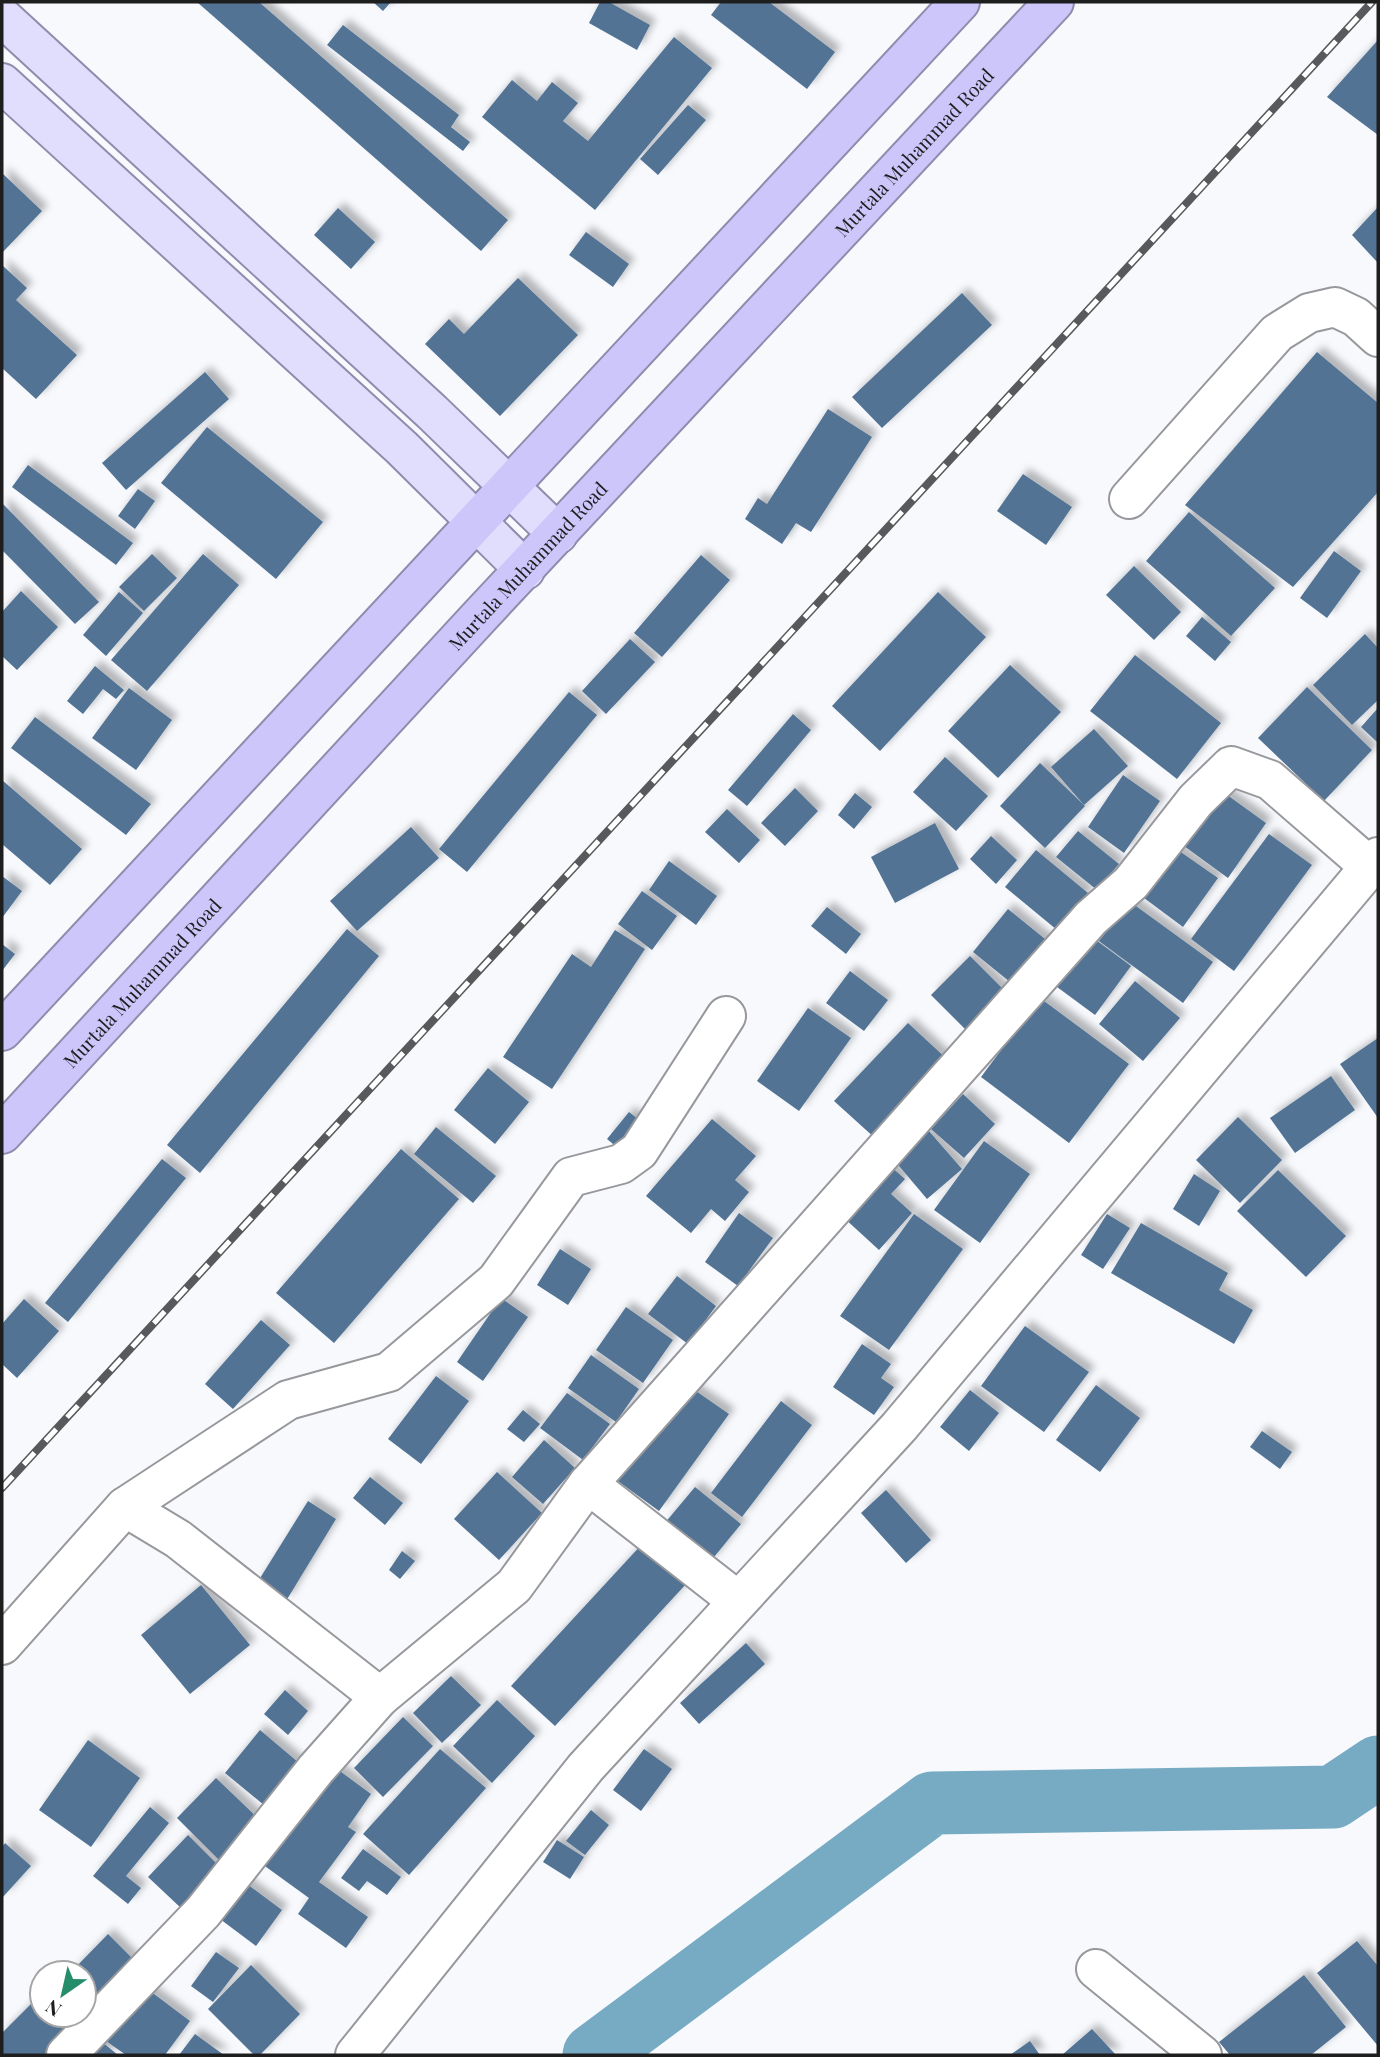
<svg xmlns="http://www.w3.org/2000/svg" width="1380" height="2057" font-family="'Playfair Display',serif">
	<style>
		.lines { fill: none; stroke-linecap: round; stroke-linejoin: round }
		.river { stroke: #77abc3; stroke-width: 63 }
		.building { fill: #527394; filter: url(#shadow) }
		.minor-casing { stroke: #97989c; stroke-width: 42 }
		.major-casing { stroke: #908bad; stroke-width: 42 }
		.highway-casing { stroke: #908bad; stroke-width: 42 }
		.minor { stroke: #fff; stroke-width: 38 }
		.major { stroke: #e1ddfc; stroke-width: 38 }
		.highway { stroke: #cdc6fa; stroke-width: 38 }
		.rail-casing { stroke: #58595b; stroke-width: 8 }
		.rail { stroke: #fff; stroke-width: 5; stroke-dasharray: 16; stroke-linecap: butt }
		.labels { text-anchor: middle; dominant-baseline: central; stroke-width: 7; stroke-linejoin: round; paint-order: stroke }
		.street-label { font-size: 19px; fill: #1e1e1f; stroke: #fff }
	</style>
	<defs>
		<filter id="shadow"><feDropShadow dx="6" dy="-6" stdDeviation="3.5" flood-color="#0004"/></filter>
	</defs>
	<rect width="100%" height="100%" fill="#f7f9fd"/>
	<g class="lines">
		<path class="river" d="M594,2055L932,1803L1333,1797L1378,1767"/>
	</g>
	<g class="building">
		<path d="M197,2H259L508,220L481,251Z"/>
		<path d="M373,2H391L383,11Z"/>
		<path d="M600,2H609L650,25L637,50L589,23Z"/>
		<path d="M721,2H769L835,52L807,89L711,15Z"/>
		<path d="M343,25L459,115L451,127L470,142L463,151L327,45Z"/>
		<path d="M674,37L712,68L595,210L482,117L512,80L537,101L552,82L578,103L563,121L588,141Z"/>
		<path d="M1378,40V135L1327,97Z"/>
		<path d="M688,105L706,120L658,175L640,159Z"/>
		<path d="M2,173L42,211L2,253Z"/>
		<path d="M1378,207V263L1352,235Z"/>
		<path d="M338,208L375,242L351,269L314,235Z"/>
		<path d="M586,232L629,264L613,287L569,255Z"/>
		<path d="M2,265L27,288L16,300L77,355L36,399L2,368Z"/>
		<path d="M518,278L578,335L500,416L425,344L449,319L464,334Z"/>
		<path d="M962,293L992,325L882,428L852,397Z"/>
		<path d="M1317,352L1378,403V492L1293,587L1185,505Z"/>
		<path d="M205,372L229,399L126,490L102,463Z"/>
		<path d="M828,409L872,437L811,532L796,523L782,544L745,519L758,498L767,504Z"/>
		<path d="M207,427L323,522L276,579L161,483Z"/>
		<path d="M28,465L133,543L116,565L12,487Z"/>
		<path d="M1023,474L1072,507L1046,545L997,511Z"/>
		<path d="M138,489L155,501L135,529L118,516Z"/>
		<path d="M2,503L99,602L75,624L2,550Z"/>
		<path d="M1189,512L1275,588L1231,636L1146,561Z"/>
		<path d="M1334,551L1361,571L1327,618L1300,598Z"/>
		<path d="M152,554L177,578L144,611L119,587Z"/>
		<path d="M203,554L239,585L147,691L111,660Z"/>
		<path d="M701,555L730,580L662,657L634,633Z"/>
		<path d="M1134,566L1181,612L1154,640L1106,595Z"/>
		<path d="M21,591L58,627L17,670L2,656V612Z"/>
		<path d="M119,592L143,613L106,656L83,635Z"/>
		<path d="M938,592L986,637L880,751L832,706Z"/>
		<path d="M1202,617L1231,642L1215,661L1186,636Z"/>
		<path d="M1365,634L1378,648V700L1352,725L1313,685Z"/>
		<path d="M630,639L655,662L606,714L582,691Z"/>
		<path d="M1135,655L1221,723L1177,779L1090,711Z"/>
		<path d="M1010,665L1061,712L998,778L948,731Z"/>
		<path d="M95,666L124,690L116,699L103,689L83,714L67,701Z"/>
		<path d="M1307,687L1372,750L1324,801L1258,738Z"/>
		<path d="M129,688L172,720L136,770L92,738Z"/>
		<path d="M569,692L597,715L467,872L439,849Z"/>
		<path d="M1378,708V743L1361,727Z"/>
		<path d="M793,714L811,730L747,806L728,790Z"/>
		<path d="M35,717L151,804L126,835L11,748Z"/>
		<path d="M1094,729L1128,766L1084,805L1051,767Z"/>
		<path d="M945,757L988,796L956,831L913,792Z"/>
		<path d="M1040,763L1085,806L1045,848L1000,806Z"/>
		<path d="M1123,775L1160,801L1124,853L1088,827Z"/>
		<path d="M2,780L82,849L50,885L2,844Z"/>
		<path d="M795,788L818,811L785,846L761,823Z"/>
		<path d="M1223,792L1266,823L1228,878L1184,846Z"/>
		<path d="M855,793L872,807L854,829L838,815Z"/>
		<path d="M727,809L760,840L739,863L705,832Z"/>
		<path d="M935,823L959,869L895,903L871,857Z"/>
		<path d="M411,827L439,858L357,931L330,901Z"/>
		<path d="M1078,831L1119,864L1097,890L1056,857Z"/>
		<path d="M1269,834L1312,865L1234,971L1191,939Z"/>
		<path d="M991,836L1017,860L996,884L970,859Z"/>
		<path d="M1175,848L1218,878L1183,927L1140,895Z"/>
		<path d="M1036,850L1088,893L1057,930L1005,887Z"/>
		<path d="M669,861L717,896L696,925L649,890Z"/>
		<path d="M2,876L22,891L2,918Z"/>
		<path d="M642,891L677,916L652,950L618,924Z"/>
		<path d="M1129,901L1213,962L1183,1003L1099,941Z"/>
		<path d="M827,907L861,934L846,954L811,926Z"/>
		<path d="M1008,909L1050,943L1015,986L973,952Z"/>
		<path d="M347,929L379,956L200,1173L167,1145Z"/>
		<path d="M615,930L645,949L552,1089L503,1057L572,954L591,967Z"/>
		<path d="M1089,935L1131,966L1095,1015L1053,984Z"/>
		<path d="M2,944L15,954L2,971Z"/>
		<path d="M970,956L1010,996L971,1035L931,995Z"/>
		<path d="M850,971L888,1000L864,1031L826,1003Z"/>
		<path d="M1135,981L1180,1018L1143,1061L1099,1024Z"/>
		<path d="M1040,998L1129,1064L1069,1143L981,1077Z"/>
		<path d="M808,1008L851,1038L799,1111L757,1081Z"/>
		<path d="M908,1023L949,1061L876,1139L834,1101Z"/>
		<path d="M1378,1038V1118L1340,1064Z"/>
		<path d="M488,1068L529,1102L495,1144L454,1110Z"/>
		<path d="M1331,1076L1355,1110L1295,1153L1270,1118Z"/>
		<path d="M963,1094L995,1124L964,1158L931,1129Z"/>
		<path d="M629,1112L647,1126L625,1154L607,1139Z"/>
		<path d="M1238,1117L1282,1160L1240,1203L1196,1160Z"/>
		<path d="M712,1119L756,1156L735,1180L749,1192L725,1221L711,1209L691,1233L646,1196Z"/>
		<path d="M436,1127L496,1176L473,1203L414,1154Z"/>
		<path d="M928,1130L962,1169L927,1199L894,1160Z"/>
		<path d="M984,1141L1030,1174L980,1243L934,1210Z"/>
		<path d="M401,1149L459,1199L334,1343L276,1293Z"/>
		<path d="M162,1159L186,1178L68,1322L45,1303Z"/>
		<path d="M889,1165L905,1179L891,1194L912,1213L879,1250L843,1217Z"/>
		<path d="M1278,1170L1346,1236L1306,1277L1237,1211Z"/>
		<path d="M1194,1174L1220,1191L1199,1226L1173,1209Z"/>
		<path d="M739,1213L773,1238L738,1286L705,1262Z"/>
		<path d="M914,1214L963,1249L889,1350L840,1316Z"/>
		<path d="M1107,1214L1130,1228L1103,1269L1081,1255Z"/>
		<path d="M1141,1223L1228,1273L1219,1290L1253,1310L1234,1344L1111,1273Z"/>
		<path d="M560,1249L591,1269L568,1305L537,1285Z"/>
		<path d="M677,1276L716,1306L688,1344L648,1314Z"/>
		<path d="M501,1298L528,1317L483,1381L457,1362Z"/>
		<path d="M24,1299L59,1331L17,1378L2,1364V1324Z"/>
		<path d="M626,1307L673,1340L643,1383L596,1350Z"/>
		<path d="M261,1320L290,1345L233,1409L205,1384Z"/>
		<path d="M1025,1326L1089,1372L1044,1432L981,1386Z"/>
		<path d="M862,1344L891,1364L881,1378L894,1387L874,1415L833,1387Z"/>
		<path d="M591,1355L639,1389L616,1422L568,1388Z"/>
		<path d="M436,1376L469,1401L421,1464L388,1439Z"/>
		<path d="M683,1382L729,1414L659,1511L615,1479Z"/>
		<path d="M1096,1385L1140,1418L1100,1472L1056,1440Z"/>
		<path d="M970,1390L999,1413L969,1451L940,1427Z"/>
		<path d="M567,1393L610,1424L583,1460L540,1428Z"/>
		<path d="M781,1401L812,1425L742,1517L711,1493Z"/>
		<path d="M523,1410L540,1424L524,1442L507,1429Z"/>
		<path d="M1262,1431L1292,1452L1280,1469L1250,1447Z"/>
		<path d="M544,1440L575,1468L543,1504L512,1477Z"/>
		<path d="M497,1472L542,1513L499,1560L454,1519Z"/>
		<path d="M370,1477L403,1503L385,1525L353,1498Z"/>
		<path d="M695,1487L741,1524L710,1562L664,1524Z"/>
		<path d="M886,1490L931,1540L906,1563L861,1513Z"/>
		<path d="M308,1501L336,1519L286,1601L257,1583Z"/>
		<path d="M643,1543L687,1583L555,1726L511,1686Z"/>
		<path d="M402,1551L415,1561L400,1579L389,1570Z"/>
		<path d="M201,1585L250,1645L190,1694L141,1635Z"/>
		<path d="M746,1643L765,1664L699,1724L680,1703Z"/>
		<path d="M451,1676L481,1705L442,1743L413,1713Z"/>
		<path d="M285,1690L308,1711L288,1735L264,1714Z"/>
		<path d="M497,1700L535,1736L492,1783L453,1746Z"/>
		<path d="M403,1717L433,1746L383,1797L354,1768Z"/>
		<path d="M260,1730L305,1768L270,1810L225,1773Z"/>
		<path d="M88,1740L140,1778L91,1847L39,1810Z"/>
		<path d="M440,1749L486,1788L409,1875L363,1834Z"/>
		<path d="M644,1749L672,1769L641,1811L613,1790Z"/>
		<path d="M333,1766L371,1794L348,1827L356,1832L319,1882L368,1917L346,1948L298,1914L309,1898L262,1864Z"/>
		<path d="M216,1778L263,1823L223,1864L177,1818Z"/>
		<path d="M150,1807L169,1823L126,1876L141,1888L128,1904L93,1876Z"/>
		<path d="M591,1810L609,1825L585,1855L566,1841Z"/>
		<path d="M188,1835L221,1868L182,1909L148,1877Z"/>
		<path d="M557,1840L584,1857L570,1879L543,1862Z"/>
		<path d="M5,1843L31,1866L2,1898V1847Z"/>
		<path d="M363,1849L401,1877L387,1895L367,1881L359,1891L341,1878Z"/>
		<path d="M243,1881L282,1910L256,1946L216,1916Z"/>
		<path d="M108,1934L136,1962L101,1999L84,1983V1973L72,1971Z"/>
		<path d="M1357,1941L1378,1966V2046L1317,1973Z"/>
		<path d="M216,1952L239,1968L213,2002L191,1986Z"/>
		<path d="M251,1965L300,2014L260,2055H254L208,2009Z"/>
		<path d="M1304,1975L1346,2027L1311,2055H1230L1219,2042Z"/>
		<path d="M146,1988L190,2021L165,2055H126L106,2041Z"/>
		<path d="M42,1993V2015H84V1996L98,2010L53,2055H2V2033Z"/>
		<path d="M1092,2029L1116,2055H1062Z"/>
		<path d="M195,2034L224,2055H179Z"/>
		<path d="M96,2037L118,2055H81Z"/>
		<path d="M1030,2041L1040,2055H1010Z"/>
	</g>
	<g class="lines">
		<defs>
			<g id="minor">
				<path d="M1129,499L1277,333L1309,313L1335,307L1356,317L1378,337"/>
				<path d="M588,1484L738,1601"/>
				<path d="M125,1507L288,1400L389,1372L496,1281L571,1177L621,1164L639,1151L726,1016"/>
				<path d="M2,1645L125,1507L178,1539L380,1697"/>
				<path d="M1096,1969L1202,2055"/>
				<path d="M66,2055L203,1912L316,1769L380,1697L514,1586L588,1484L1091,918L1131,883L1196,800L1231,766L1270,780L1369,866"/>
				<path d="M355,2055L586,1767L899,1427L1378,857"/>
			</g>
			<g id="major">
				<path d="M2,17L432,412L558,534"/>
				<path d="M2,83L402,448L525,570"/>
			</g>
			<g id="highway">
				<path d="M2,1031L960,2"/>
				<path id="s1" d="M2,1134L480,616L1054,2"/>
			</g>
		</defs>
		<use href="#minor" class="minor-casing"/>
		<use href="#major" class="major-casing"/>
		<use href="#highway" class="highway-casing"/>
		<use href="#minor" class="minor"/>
		<use href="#major" class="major"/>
		<use href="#highway" class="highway"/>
		<defs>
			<path id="rail" d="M2,1488L1372,2"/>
		</defs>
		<use href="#rail" class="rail-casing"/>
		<use href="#rail" class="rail"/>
	</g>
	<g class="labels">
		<g class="street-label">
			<text stroke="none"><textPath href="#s1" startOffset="1340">Murtala Muhammad Road</textPath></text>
			<text stroke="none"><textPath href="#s1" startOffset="774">Murtala Muhammad Road</textPath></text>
			<text stroke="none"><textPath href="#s1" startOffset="206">Murtala Muhammad Road</textPath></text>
		</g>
	</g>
	<rect width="1380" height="2057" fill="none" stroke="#1e1e1f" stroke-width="7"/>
	<g transform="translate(63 1994) rotate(214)"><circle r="33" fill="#ffffff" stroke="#a5a5a5" stroke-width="2"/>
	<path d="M0-5L12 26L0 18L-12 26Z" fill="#268d6a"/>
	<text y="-10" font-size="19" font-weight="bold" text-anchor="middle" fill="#1e1e1f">N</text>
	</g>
</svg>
